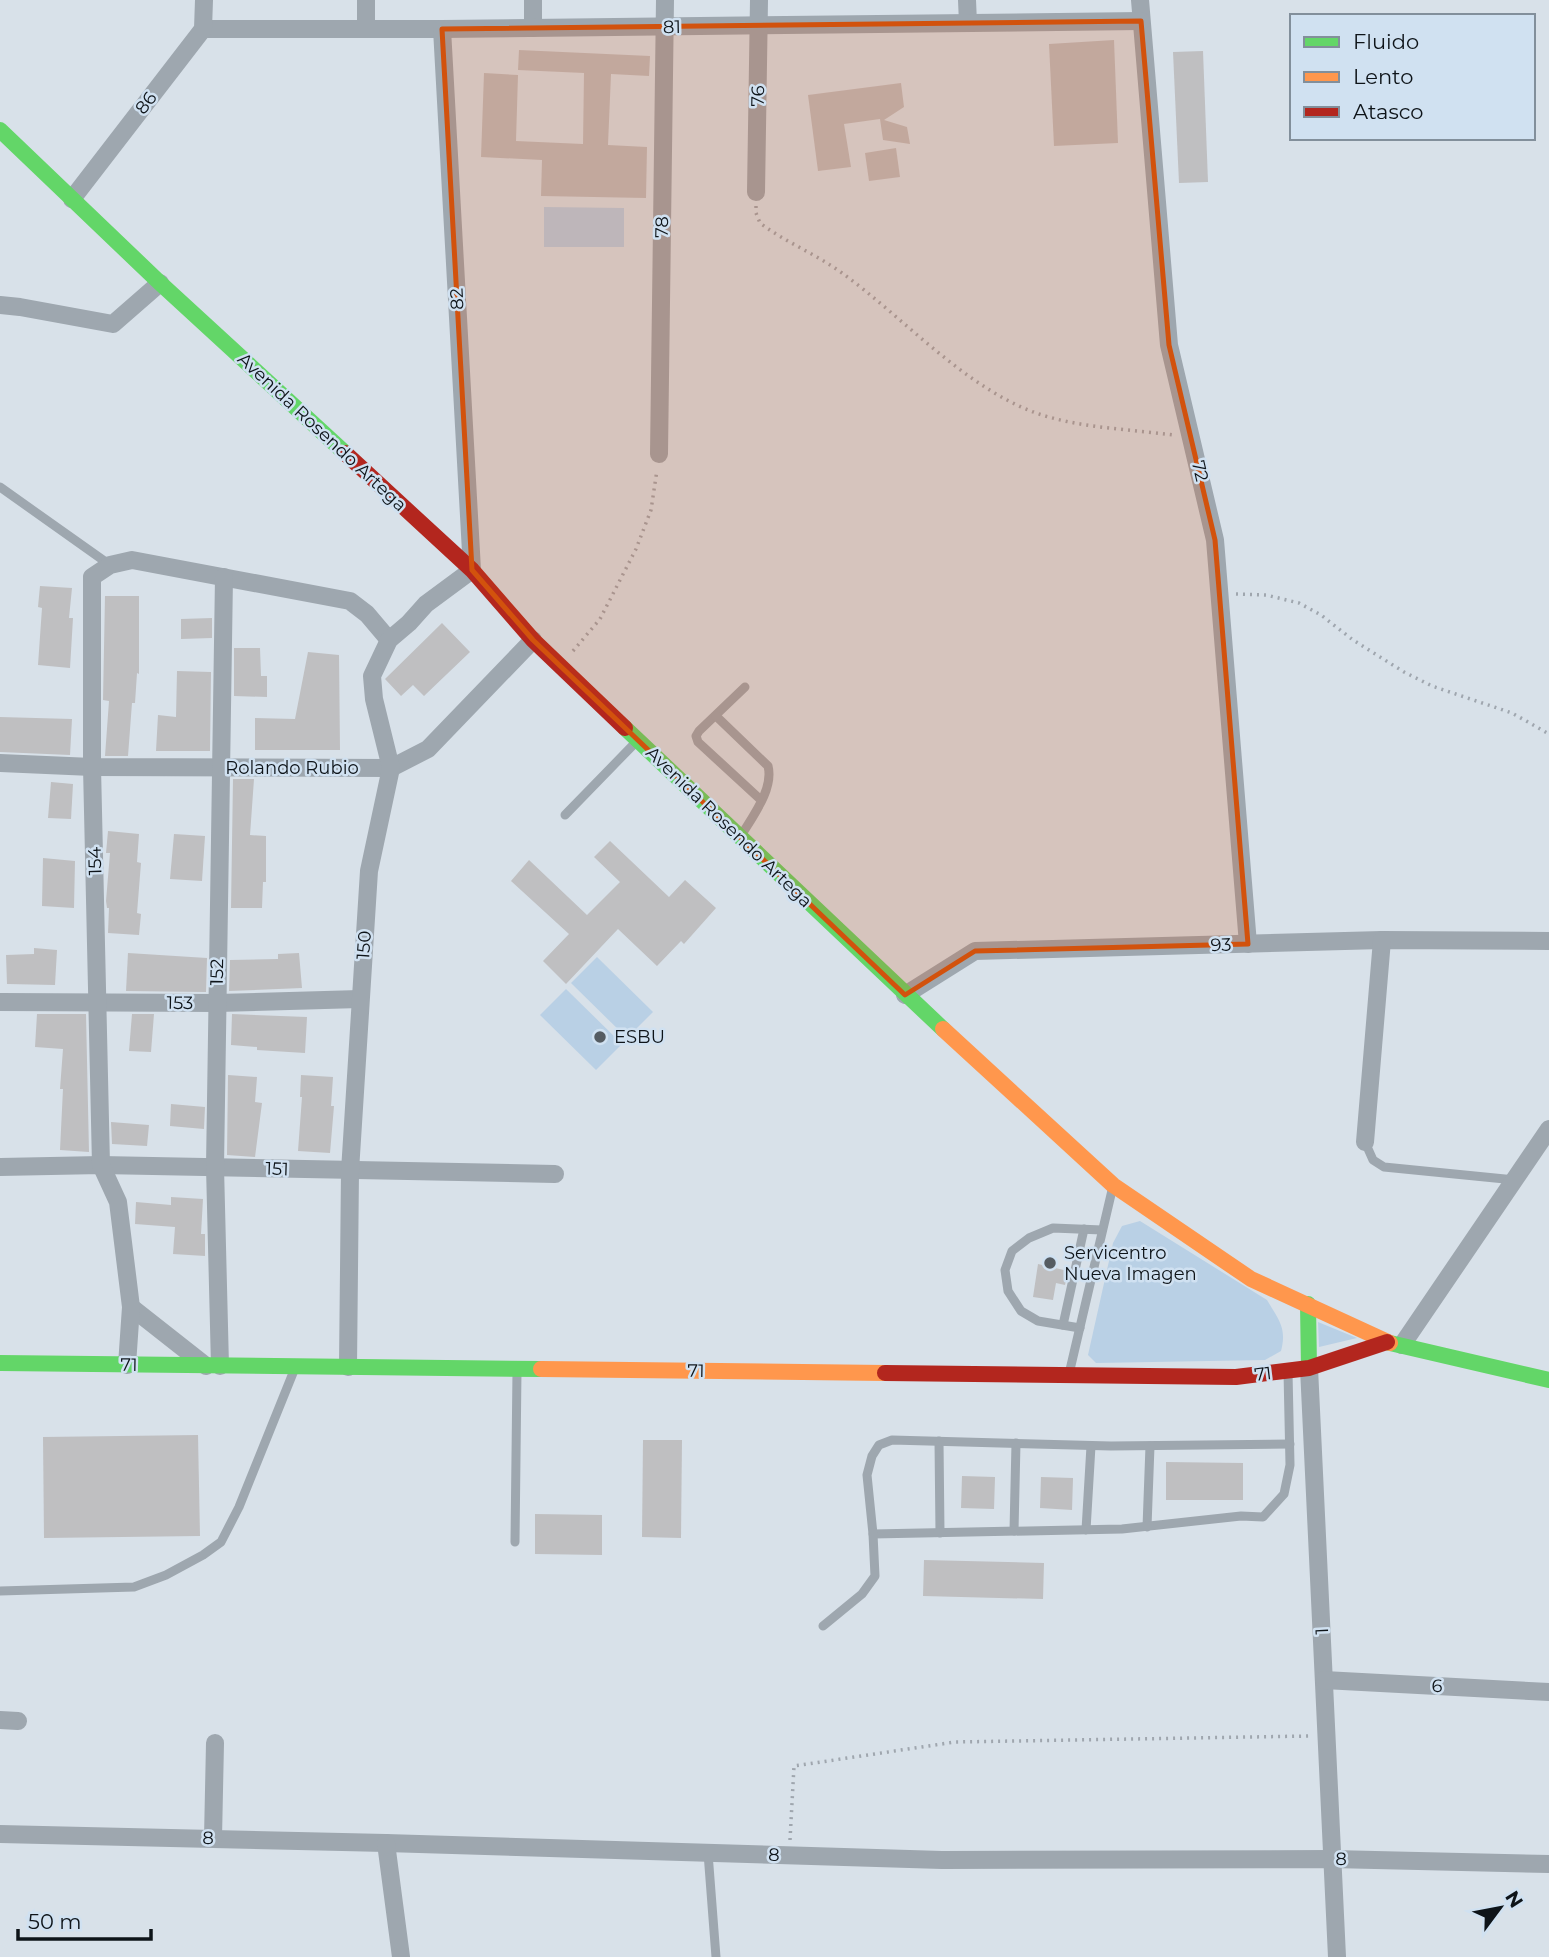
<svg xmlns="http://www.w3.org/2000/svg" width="1549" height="1957" font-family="Montserrat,sans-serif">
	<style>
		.green { fill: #b9d0e5 }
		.building { fill: #bfbfc1 }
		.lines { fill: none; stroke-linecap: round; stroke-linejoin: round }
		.path { stroke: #9fa6ae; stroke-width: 3.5; stroke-dasharray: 2 5; stroke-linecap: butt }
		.lane { stroke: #9ea7af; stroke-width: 9 }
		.street { stroke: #9ea7af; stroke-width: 18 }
		.fast { stroke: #63d668; stroke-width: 16 }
		.slow { stroke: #ff974d; stroke-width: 16 }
		.jam { stroke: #b3261e; stroke-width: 16 }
		.marked { fill: #d2520d; fill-opacity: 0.2; stroke: #d2520d; stroke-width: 5; stroke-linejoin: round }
		.poi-dot { fill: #555c62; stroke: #d0e1f1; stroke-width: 2.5 }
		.labels { text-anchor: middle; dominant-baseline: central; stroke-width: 5; stroke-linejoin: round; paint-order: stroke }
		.street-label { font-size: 18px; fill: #0e1419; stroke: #d0e1f1 }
		.poi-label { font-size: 18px; fill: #0e1419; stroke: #d0e1f1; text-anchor: start }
	</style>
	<rect width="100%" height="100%" fill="#d8e1e9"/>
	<g class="green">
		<path d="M544,207L624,208V247H544Z"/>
		<path d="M597,957L653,1012L627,1038L571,983Z"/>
		<path d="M566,989L622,1044L596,1070L540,1015Z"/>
		<path d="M1140,1221L1267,1300C1279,1320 1287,1328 1281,1351L1265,1360L1096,1363L1088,1355L1113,1243L1122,1226Z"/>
		<path d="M1318,1322L1357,1338L1319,1347Z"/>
	</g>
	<g class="building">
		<path d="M1114,40L1118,143L1054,146L1049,44Z"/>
		<path d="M519,50L650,56L649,76L611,74L608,145L647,147L646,198L541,196L542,160L481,157L484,73L518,75L516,141L583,144L584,73L518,70Z"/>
		<path d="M1203,51L1208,182L1179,183L1173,52Z"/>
		<path d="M901,83L904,107L884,120L907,127L910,144L883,140L880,119L844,124L851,167L818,171L808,95Z"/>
		<path d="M896,148L900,177L869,181L865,153Z"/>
		<path d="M40,586L72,588L69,618H73L70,668L38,665L42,608L38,607Z"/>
		<path d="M105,596H139V674L137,673L135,703H132L128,756H105L109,701L103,700Z"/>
		<path d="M212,618V638L181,639V619Z"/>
		<path d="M442,623L470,652L424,696L413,685L401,696L385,679Z"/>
		<path d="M234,648H260L261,676H267V697L234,696Z"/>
		<path d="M308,652L339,655L340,750H255V718L295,719Z"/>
		<path d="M177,671L211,672L210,751H156L158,715L176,717Z"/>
		<path d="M0,717L72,719L70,755L0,752Z"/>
		<path d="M233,779H254L250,835L266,836V882H263L262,908H231Z"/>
		<path d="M51,782L73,784L71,819L48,818Z"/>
		<path d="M108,831L139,834L137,862L141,863L137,913L141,914L139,935L108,933L109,908H107L106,901L110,853H106Z"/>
		<path d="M174,834L205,836L202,881L170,879Z"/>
		<path d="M610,841L669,897L685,880L716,908L684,944L681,941L657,966L618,929L566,984L543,961L569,934L511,881L529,860L587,915L620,882L594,857Z"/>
		<path d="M43,858L75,861L74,908L42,906Z"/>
		<path d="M34,948L57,950L55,985L7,984L6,955L34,954Z"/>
		<path d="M128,953L207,958L206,992L126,991Z"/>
		<path d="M299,953L302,988L229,991L230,960L278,959V954Z"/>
		<path d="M37,1014H86L89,1152L60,1150L63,1089H60L63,1049L35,1047Z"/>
		<path d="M132,1014H154L151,1052L129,1051Z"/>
		<path d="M232,1014L307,1017L305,1053L257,1050V1047L231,1045Z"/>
		<path d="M228,1075L257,1077L255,1102L262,1103L255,1157L227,1155Z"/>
		<path d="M301,1075L333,1077L331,1106H334L330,1153L298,1151L302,1097H300Z"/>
		<path d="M171,1104L205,1107L204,1129L170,1126Z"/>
		<path d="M111,1122L149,1125L147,1146L112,1144Z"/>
		<path d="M171,1197L203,1199L201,1234H205V1256L173,1254L175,1227L135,1224L136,1202L171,1205Z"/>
		<path d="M1038,1264L1068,1271L1065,1285L1056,1283L1053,1300L1033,1297Z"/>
		<path d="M198,1435L200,1536L44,1538L43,1437Z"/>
		<path d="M643,1440H682L681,1538L642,1537Z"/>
		<path d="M1166,1462L1243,1463V1500H1166Z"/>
		<path d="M962,1476L995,1477L994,1509L961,1508Z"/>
		<path d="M1041,1477L1073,1478L1072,1510L1040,1508Z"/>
		<path d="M535,1514L602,1515V1555L535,1554Z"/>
		<path d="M924,1560L1044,1563L1043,1599L923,1596Z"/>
	</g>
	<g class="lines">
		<g class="path">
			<path d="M756,206V213L760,223C785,242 816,254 842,273C903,317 964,387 1036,413C1079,428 1128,429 1173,435"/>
			<path d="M1236,594L1266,595L1299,603L1321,615L1353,640L1404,672L1432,686L1512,713L1549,734"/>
			<path d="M573,651L600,619L636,549L651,510L657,470"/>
			<path d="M790,1840L794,1766L955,1742L1309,1736"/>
		</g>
		<g class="lane">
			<path d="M0,487L110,565"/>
			<path d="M745,687L699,731L696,736L698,742L761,800"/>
			<path d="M716,716L768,766C774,789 752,817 741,836"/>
			<path d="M565,815L637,741"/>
			<path d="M1365,1142L1373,1160L1384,1167L1515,1180"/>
			<path d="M1063,1325L1084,1229"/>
			<path d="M1080,1328L1038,1321L1021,1311L1008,1291L1005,1270L1012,1251L1029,1238L1053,1228L1102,1230"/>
			<path d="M1069,1374L1113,1186"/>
			<path d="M939,1441L940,1533"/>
			<path d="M1147,1527L1150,1446"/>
			<path d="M1086,1530L1091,1446"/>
			<path d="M1014,1531L1016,1443"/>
			<path d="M873,1534L1122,1529L1241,1516L1263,1517L1284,1494L1290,1465L1288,1372"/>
			<path d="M515,1542L517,1371"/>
			<path d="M0,1591L134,1587L166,1575L203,1555L221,1542L239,1507L295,1368"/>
			<path d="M823,1626L862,1594L875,1576L873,1534L867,1475L872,1456L879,1445L892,1440L1111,1446L1290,1444"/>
			<path d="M708,1853L716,1957"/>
		</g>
		<g class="street">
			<path d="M366,0V28"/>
			<path d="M533,0V28"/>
			<path d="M967,0L968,23"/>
			<path d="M1140,0L1169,345L1215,540L1248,944"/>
			<path d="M203,29H442L1141,21"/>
			<path d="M756,192L759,0"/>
			<path d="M72,199L203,29L204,0"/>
			<path d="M0,305L20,307L113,324L160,283"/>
			<path d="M659,454L665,0"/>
			<path d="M0,763L92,767L391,768L428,749L533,640"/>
			<path d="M905,995L975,951L1382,940L1549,941"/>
			<path d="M0,1002L217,1003L360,999"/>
			<path d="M1365,1142L1382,940"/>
			<path d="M0,1167L101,1165L555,1174"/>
			<path d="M131,1307L206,1366"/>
			<path d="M1402,1345L1549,1129"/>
			<path d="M127,1365L131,1307L118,1202L101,1165L92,767V577L110,565L132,560L350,601L367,614L389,640"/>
			<path d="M220,1366L215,1167L224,577"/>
			<path d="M348,1367L350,1171L369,871L391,768L374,699L372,676L389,640L409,623L426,604L472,570L442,29"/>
			<path d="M1309,1368L1337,1957"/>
			<path d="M1324,1680L1549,1692"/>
			<path d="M0,1720L18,1721"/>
			<path d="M0,1834L386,1843L942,1860L1332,1859L1549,1864"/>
			<path d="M213,1838L215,1743"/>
			<path d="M386,1843L401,1957"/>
		</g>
		<g class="fast">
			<path d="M0,130L160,283L345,453"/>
			<path d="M625,728L943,1029"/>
			<path d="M1308,1304L1309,1368"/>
			<path d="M1390,1343L1549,1380"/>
			<path d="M0,1363L541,1369"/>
		</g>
		<g class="slow">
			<path d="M943,1029L1113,1185L1251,1279L1390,1343"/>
			<path d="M541,1369L885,1373"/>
		</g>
		<g class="jam">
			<path d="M345,453L472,570L533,640L625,728"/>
			<path d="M885,1373L1236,1377L1309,1368L1387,1342"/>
		</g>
	</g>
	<path class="marked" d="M1141,21L1169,345L1215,540L1248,944L975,951L905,995L533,640L472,570L442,29Z"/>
	<g class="poi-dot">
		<circle cx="600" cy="1037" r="7"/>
		<circle cx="1050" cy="1263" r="7"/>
	</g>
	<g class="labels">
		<g class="street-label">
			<text transform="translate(672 27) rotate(-1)">81</text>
			<text transform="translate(758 96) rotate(-89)">76</text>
			<text transform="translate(146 103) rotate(-53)">86</text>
			<text transform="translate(662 227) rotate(-89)">78</text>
			<text transform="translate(457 299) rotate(-93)">82</text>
			<text transform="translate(322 432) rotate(43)">Avenida Rosendo Artega</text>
			<text transform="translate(1200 471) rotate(77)">72</text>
			<text x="292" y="768">Rolando Rubio</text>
			<text transform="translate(729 827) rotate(44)">Avenida Rosendo Artega</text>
			<text transform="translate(95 861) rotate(-92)">154</text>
			<text transform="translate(364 945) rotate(-86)">150</text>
			<text transform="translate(1221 945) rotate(-2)">93</text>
			<text transform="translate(217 972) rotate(-89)">152</text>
			<text transform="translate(180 1003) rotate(1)">153</text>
			<text transform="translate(277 1169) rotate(2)">151</text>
			<text transform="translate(129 1365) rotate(1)">71</text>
			<text transform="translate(696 1371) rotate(1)">71</text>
			<text transform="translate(1263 1374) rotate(-7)">71</text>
			<text transform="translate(1322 1631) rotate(-93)">1</text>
			<text transform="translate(1437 1686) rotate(3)">6</text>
			<text transform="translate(208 1838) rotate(1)">8</text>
			<text transform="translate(774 1855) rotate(2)">8</text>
			<text transform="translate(1341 1859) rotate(1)">8</text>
		</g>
		<g class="poi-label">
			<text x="614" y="1037">ESBU</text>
			<text x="1064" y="1253">Servicentro<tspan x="1064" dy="21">Nueva Imagen</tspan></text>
		</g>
	</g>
	<rect x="1290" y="14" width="245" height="126" fill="#d0e1f1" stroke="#828f9b" stroke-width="2"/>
	<rect x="1304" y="37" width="35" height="10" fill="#63d668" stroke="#828f9b" stroke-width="2"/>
	<text x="1353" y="49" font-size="21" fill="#0e1419">Fluido</text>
	<rect x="1304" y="72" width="35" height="10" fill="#ff974d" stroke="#828f9b" stroke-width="2"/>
	<text x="1353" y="84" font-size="21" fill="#0e1419">Lento</text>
	<rect x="1304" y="107" width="35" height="10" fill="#b3261e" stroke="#828f9b" stroke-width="2"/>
	<text x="1353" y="119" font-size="21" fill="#0e1419">Atasco</text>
	<g transform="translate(1500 1908) rotate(58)" stroke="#d0e1f1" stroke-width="5" paint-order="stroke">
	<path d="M0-5L12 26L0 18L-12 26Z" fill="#0e1419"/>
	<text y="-10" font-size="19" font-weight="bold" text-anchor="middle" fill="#0e1419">N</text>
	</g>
	<path d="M18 1929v10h133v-10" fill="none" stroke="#0e1419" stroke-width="3.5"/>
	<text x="28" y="1929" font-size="21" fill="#0e1419" stroke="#d0e1f1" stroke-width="5" paint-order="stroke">50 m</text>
</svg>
